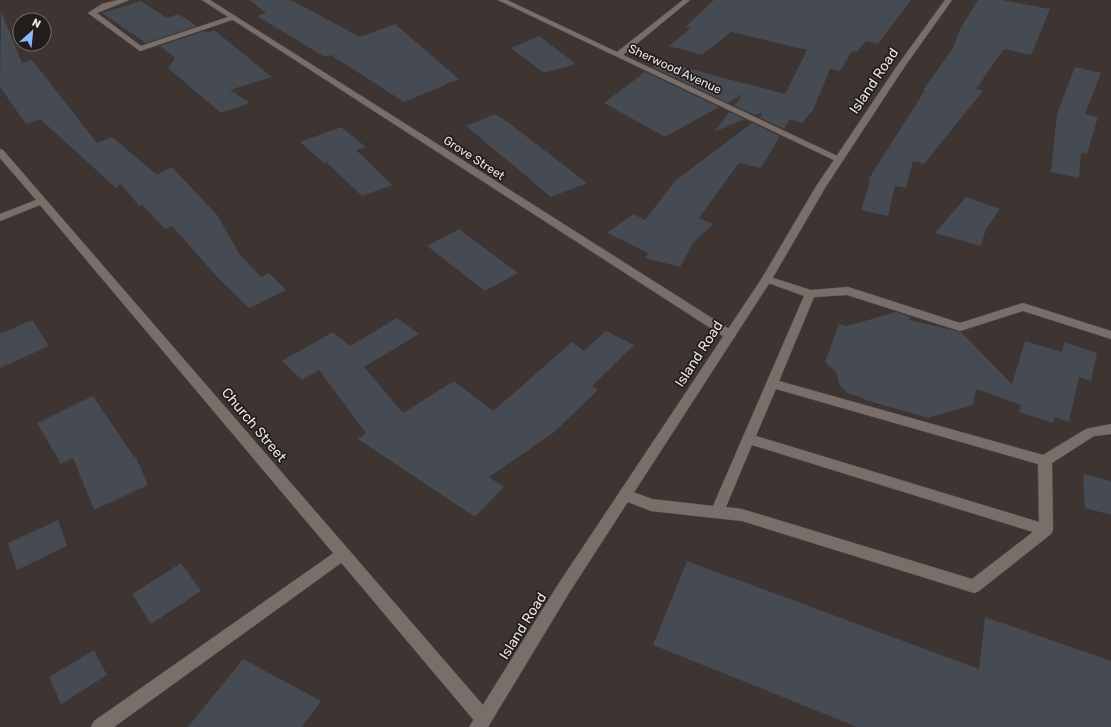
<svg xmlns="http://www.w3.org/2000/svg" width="1111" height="727" font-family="Rubik,sans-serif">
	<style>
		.building { fill: #454a53 }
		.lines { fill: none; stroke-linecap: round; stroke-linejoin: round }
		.lane-casing { stroke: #58504c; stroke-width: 1 }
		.street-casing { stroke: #58504c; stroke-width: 1 }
		.secondary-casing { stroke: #58504c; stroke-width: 1 }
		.lane { fill: #7a6e6a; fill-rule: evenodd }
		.street { fill: #7a6e6a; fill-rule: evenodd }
		.secondary { fill: #7a6e6a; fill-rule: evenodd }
		.labels { text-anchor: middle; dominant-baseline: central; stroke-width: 3.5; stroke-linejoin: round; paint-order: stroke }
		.far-street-label { font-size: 12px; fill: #eae4e1; stroke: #221d1b }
		.street-label { font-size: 14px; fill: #eae4e1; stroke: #221d1b }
	</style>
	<rect width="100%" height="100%" fill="#3e3431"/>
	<g class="building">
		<path d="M249,0H291L360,37L395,24L460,80L444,84L446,85L404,102L331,55L325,57L257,16L266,13Z"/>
		<path d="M714,0H911L878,44L866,41L857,52L852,51L840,71L830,69L813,110L802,123L790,119L784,129L759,117L762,115L761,113L755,115L734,106L743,94L728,103L652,67L660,61L785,94L807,50L731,32L702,55L669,46L691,28L685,27Z"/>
		<path d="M978,0H1001L1050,9L1031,55L1004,49L976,89L983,91L924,164L913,161L906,188L895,186L888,216L861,210L870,181L868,180L925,90H923L953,48L960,29Z"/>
		<path d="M141,1L167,18L178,14L197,26L146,43L102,13Z"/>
		<path d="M1,11L22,63L32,60L97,143L112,137L157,175L172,167L217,215L240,255L261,277L269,273L286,290L249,308L219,279L172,226L165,229L142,205L139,206L121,184L116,188L40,119L26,124L0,87Z"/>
		<path d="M214,30L272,77L230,90L250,103L221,113L168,68L175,58L160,46L205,31L208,33Z"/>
		<path d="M539,36L576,64L544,73L511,48Z"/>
		<path d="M1075,67L1101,73L1085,114L1098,117L1087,154L1081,153L1079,178L1051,172L1057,114Z"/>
		<path d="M645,72L719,107L665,137L604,103Z"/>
		<path d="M729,112L745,119L714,132Z"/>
		<path d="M495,114L509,123L587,183L551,197L466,126Z"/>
		<path d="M752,123L780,136L761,168L739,163L699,218L713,224L693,243L680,267L645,258L648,253L607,233L633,214L645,220L675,181Z"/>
		<path d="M341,127L366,147L356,150L392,185L362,196L326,162L324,163L300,142Z"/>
		<path d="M966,197L1000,209L986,229L981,246L935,233Z"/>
		<path d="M459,229L518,273L485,291L427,246Z"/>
		<path d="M896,312L910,317L909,320L961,332L1012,384L1025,341L1062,352L1064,342L1097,353L1091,381L1079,377L1069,422L1055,417L1053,423L1019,412L1021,405L976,389L973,405L928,418L865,400L861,397L847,393L839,384L837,373L825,362L839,324L847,326Z"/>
		<path d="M397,318L419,334L364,367L403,413L454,381L493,411L572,342L584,351L606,331L634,345L592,386L598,390L553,433L489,477L504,487L475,517L358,439L366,433L319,370L302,380L282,361L333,332L350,346Z"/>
		<path d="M32,320L49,346L0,368V334Z"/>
		<path d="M93,396L134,457H136L148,485L94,510L73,458L61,464L37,423Z"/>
		<path d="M1083,474L1111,481V515L1085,508Z"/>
		<path d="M58,520L67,546L17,570L8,543Z"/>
		<path d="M687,561L979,669L985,617L1111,661V727H857L653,645Z"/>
		<path d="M181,563L201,591L151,624L132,594Z"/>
		<path d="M94,650L107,675L61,704L49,677Z"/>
		<path d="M243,659L321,701L302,727H188Z"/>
	</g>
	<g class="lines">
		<defs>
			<g id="lane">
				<path d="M118,0H129L97,13L141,46L231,16L238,18L140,51L88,13L102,4Z"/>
				<path d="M767,276L811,290L848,287L960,323L1023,303L1111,331V339L1023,311L960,331L847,295L814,297L779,381L1043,455L1086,429L1111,424V434L1094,436L1052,463L1053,530L1051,534L979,591L974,593L742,521L651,511L620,499L618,495L620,491L625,489L652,499L713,506L804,296L763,281L762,279ZM776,389L1038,464L1039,522L756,436ZM752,445L1033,532L972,579L742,509L726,507Z"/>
				<path d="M343,548L348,550L350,554L348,558L114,727H91L94,721L338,550Z"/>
			</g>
			<g id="street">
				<path d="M202,0H210L734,332L736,335L734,338H726Z"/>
				<path d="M498,0H507L617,52L683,0H690L623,55L844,159L842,161H836Z"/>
				<path d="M0,149L3,150L489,712L491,718L489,724L483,726L477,724L40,205L0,221V214L36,200L0,158Z"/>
			</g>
			<path id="secondary" d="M945,0H952L903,69L825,188L772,279L569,593L488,727H469L559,583L762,278L815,188L897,66Z"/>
		</defs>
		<use href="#lane" class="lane-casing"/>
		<use href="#street" class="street-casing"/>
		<use href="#secondary" class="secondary-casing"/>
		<use href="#lane" class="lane"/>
		<use href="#street" class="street"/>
		<use href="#secondary" class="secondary"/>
	</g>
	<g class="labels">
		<g class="far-street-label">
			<text transform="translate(675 69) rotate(25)">Sherwood Avenue</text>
			<text transform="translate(474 158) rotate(33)">Grove Street</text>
		</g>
		<g class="street-label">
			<text transform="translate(874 81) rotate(-56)">Island Road</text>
			<text transform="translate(699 354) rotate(-57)">Island Road</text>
			<text transform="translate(254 425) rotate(50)">Church Street</text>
			<text transform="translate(523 626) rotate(-58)">Island Road</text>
		</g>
	</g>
	<g transform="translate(32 32) rotate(27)"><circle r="19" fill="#221d1b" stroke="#726d6a"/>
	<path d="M0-3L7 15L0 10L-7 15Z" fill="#8eb8fd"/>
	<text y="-6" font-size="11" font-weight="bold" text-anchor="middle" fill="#eae4e1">N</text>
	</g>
</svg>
